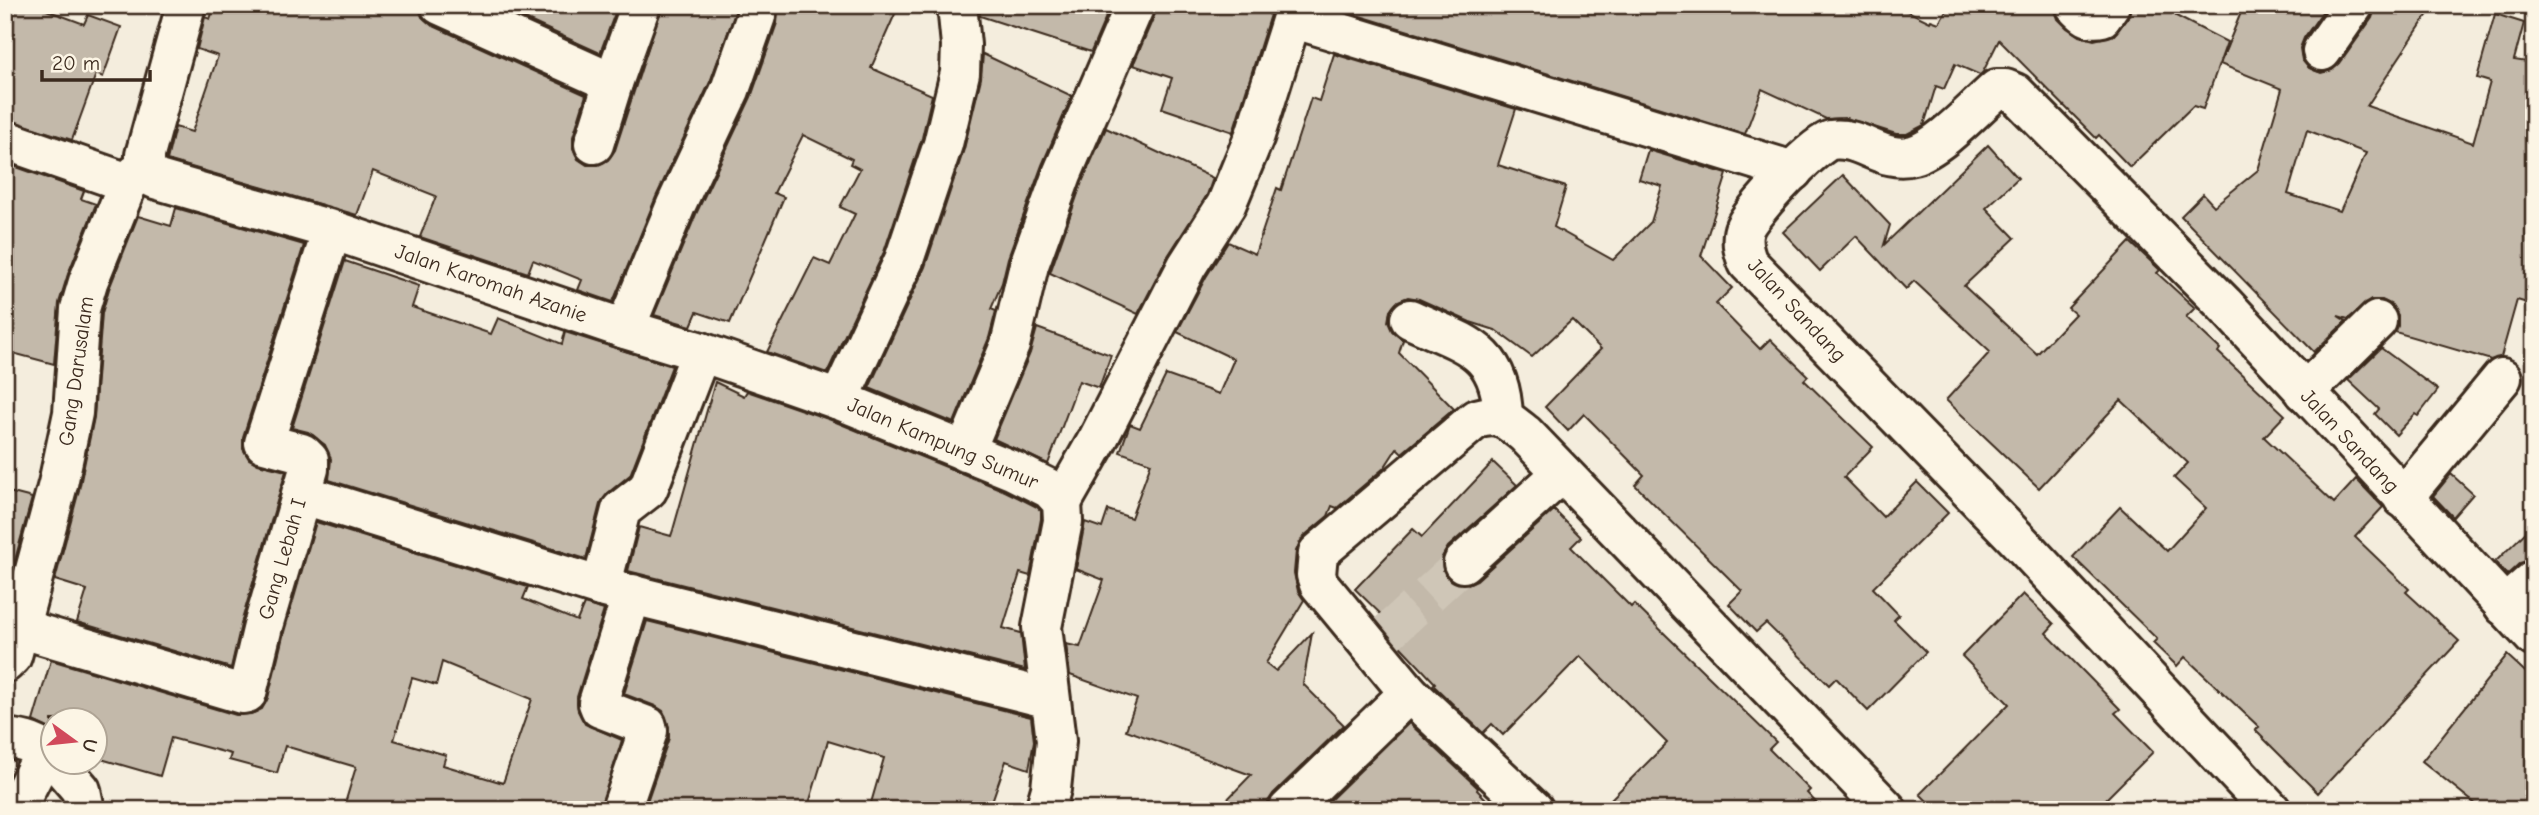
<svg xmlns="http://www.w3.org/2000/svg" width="2539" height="815" font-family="'Comic Neue',sans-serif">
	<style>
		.building { fill: #c3b9aa; stroke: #3b2a1e; stroke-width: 2; fill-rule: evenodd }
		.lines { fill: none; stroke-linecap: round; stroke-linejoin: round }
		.minor-tunnel { stroke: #cfc6b7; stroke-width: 38; stroke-dasharray: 38 19; stroke-linecap: butt }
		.minor-casing { stroke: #3b2a1e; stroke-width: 44 }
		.minor { stroke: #fcf5e5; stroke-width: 38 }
		.labels { text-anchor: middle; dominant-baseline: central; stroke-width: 5; stroke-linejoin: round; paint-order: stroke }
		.street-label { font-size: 21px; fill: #3b2a1e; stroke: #fcf5e5 }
	</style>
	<rect width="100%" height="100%" fill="#f4eddd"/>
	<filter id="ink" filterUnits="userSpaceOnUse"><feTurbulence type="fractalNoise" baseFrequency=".0143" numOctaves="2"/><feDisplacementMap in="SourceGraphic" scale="14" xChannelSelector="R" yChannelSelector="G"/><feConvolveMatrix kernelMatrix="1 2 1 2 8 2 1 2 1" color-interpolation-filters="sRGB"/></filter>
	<g filter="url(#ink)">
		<g class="building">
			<path d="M5,5H33L84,24L88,15L121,27L103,77L96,74L72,140L5,119Z"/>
			<path d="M215,5H418L422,17L431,25L586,95L573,137V148L578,159L587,165H598L608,160L615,150L662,5H738L710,82L656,197L613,302L578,290L582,280L533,260L528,273L420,237L436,196L373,171L357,215L167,160L175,127L192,132L218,56L197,49L205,17L210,19Z"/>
			<path d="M494,5H618L600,53Z"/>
			<path d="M774,5H899L871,68L932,95L922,138L884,252L827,373L767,352L814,258L830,265L855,214L840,207L860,169L850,164L852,159L803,135L774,193L784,197L730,323L697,312L691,326L654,315L696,214L751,97L777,23L778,13Z"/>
			<path d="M979,5H1111L1091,52L980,16Z"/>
			<path d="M1156,5H1273L1233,132L1162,108L1172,78L1133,65L1155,14Z"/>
			<path d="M1349,5H1895L1930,22L1931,20L1939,23L1949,5H2054L2058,19L2067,28L2079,36L2094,40L2114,35L2128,17L2132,5H2181L2176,16L2227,42L2203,109L2193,106L2130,167L2099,135L2096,138L1999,40L1983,72L1980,75L1955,64L1944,89L1936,86L1924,125L1907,134H1896L1846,118L1826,119L1762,89L1745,134L1347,12Z"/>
			<path d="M2244,5H2327L2304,38L2300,48L2302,60L2309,68L2321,73L2332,70L2340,63L2372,18L2376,5H2434L2367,106L2473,143L2490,82L2477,78L2495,14L2524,23L2514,60L2534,63V305L2517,300L2501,357L2491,360L2395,332L2398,326V315L2392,305L2382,300H2371L2348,319L2338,316L2346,321L2314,352L2181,216L2203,194L2214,206L2258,170L2282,89L2220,64ZM2307,130L2366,153L2340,211L2288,194Z"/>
			<path d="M983,54L1072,96L1042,165L1008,258L1002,283L991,309L996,311L989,338L954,423L869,388L925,267L964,149L981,78Z"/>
			<path d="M1334,54L1516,109L1498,165L1566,187L1554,227L1613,260L1651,222L1662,186L1639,179L1648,150L1727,174L1701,256L1732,288L1716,304L1760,349L1770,339L1808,376L1804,380L1873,447L1844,477L1883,517L1917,482L1948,513L1873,588L1899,615L1894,620L1926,652L1868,711L1836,678L1829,685L1766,623L1756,632L1729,604L1742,591L1635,485L1644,475L1584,414L1568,431L1545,407L1601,349L1572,320L1532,357L1495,330L1470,322L1419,299L1408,297L1398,301L1390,311L1388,322L1392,331L1403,340L1399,353L1454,409L1402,453L1397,448L1384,468L1337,508L1332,506L1328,516L1303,537L1296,551L1294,573L1298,591L1304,600L1266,663L1276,671L1312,633L1303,684L1344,725L1273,794L1267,803V810H1217L1251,775L1126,730L1137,699L1070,675L1066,644L1080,647L1104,580L1076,569L1085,522L1102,528L1108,510L1131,518L1151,463L1120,452L1130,424L1140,428L1166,375L1219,394L1234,359L1177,332L1206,277L1228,242L1255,254L1277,188L1281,190L1311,98L1319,101Z"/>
			<path d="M1106,128L1213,178L1207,195L1168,256L1138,314L1050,273L1082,182Z"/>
			<path d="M1988,145L2018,178L1986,208L2015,238L1964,286L2037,354L2075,314L2068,308L2130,242L2160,270L2157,273L2195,308L2186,317L2220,349L2218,352L2285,415L2264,437L2334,503L2356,479L2383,507L2355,537L2409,589L2406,592L2459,641L2318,793L2255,730L2259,727L2185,657L2177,666L2153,643L2157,639L2073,557L2120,507L2167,551L2206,508L2174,478L2188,463L2121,400L2039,488L1946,400L1990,352L1914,281L1906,289L1856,236L1820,271L1783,232L1843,175L1890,225L1884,245Z"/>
			<path d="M5,163L84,191L81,199L96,204L68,274L59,303L54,364L5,351Z"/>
			<path d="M176,208L304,245L243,437V449L249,459L258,464L286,471L242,620L231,668L77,622L87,590L55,580L79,490L94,417L102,313L109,289L138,216L171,226Z"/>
			<path d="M345,261L419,286L412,307L491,334L498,318L562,344L565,332L672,366L630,475L608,493L600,504L586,559L329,480L331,459L325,445L308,432L292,428Z"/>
			<path d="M1037,328L1111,355L1099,388L1079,381L1048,464L994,439L1030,353Z"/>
			<path d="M2381,348L2438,390L2418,416L2415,414L2396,435L2375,414L2379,409L2348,380Z"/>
			<path d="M715,382L744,396L747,391L831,420L1005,491L1037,507L1041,511V519L1030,576L1020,573L1003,628L1021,633L1025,670L628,571L639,527L671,536L673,530Z"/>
			<path d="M1493,462L1517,485L1448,547L1442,557V567L1447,578L1457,584H1468L1477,580L1554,510L1581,537L1571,547L1631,607L1634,604L1776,742L1769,749L1810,790L1807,793L1823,810H1600L1667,743L1580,656L1503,735L1492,724L1483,733L1433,685L1435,683L1386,631L1392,625L1355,589L1413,529L1422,537Z"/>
			<path d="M2451,474L2473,494L2453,517L2433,496Z"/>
			<path d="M5,491L32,498L13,567L5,565Z"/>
			<path d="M316,522L528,587L523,599L577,621L584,604L604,610L577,697L578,711L585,724L622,740L600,810H343L356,767L285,746L277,773L229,760L231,754L171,738L160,776L94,757V720H52V730L33,721L51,660L236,715L251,714L262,709L268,698L284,632ZM442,662L532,699L503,783L443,765L446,755L394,740L412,678L436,685Z"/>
			<path d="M2534,524V559L2520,563L2507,575L2495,562Z"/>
			<path d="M2023,594L2054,624L2046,633L2120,709L2115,713L2153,752L2095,810H1936L1920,794L2009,704L1962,656Z"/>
			<path d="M647,621L1031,717L1034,741L1029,769L1006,761L989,810H869L884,758L828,741L807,810H644L669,738V727L663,711L655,706L624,694Z"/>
			<path d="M2507,655L2534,680V810H2483L2422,761Z"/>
			<path d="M1409,723L1478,788L1477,790L1497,810H1320Z"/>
		</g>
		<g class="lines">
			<path class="minor-tunnel" d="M1386,634L1463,563"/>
			<defs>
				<g id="minor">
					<path d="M440,5L613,83"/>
					<path d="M2075,5C2084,15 2089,20 2102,17L2110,5"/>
					<path d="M1292,18L1793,171"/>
					<path d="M2322,51L2354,5"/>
					<path d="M5,140L128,183"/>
					<path d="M594,144L613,83L641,5"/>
					<path d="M145,169L155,179L332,230L625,329L701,352L839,400L1014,471L1050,489L1062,502L1063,521L1042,627L1056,741L1051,789L1045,810"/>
					<path d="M145,169V155L186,5"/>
					<path d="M1410,319C1464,344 1501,348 1503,417"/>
					<path d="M625,329L676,205L730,90L756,16"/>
					<path d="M2305,392L2377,321"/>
					<path d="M839,400L904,260L943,144L960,73L961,45L957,5"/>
					<path d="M965,452L1010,345L1029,265L1062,174L1135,5"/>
					<path d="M301,494L601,587L1050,699"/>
					<path d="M2403,498L2502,378"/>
					<path d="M1062,502L1098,439L1187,266L1226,205L1255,135L1296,5"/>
					<path d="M1463,563L1562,473"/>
					<path d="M601,587L621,510L648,489L701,352"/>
					<path d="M2504,606L2534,580"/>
					<path d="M19,628L242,694L247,693L263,626L309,469V460L302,453L264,443L332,230"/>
					<path d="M5,663L12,656L58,484L73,413L80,309L88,282L128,183L136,174L145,169"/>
					<path d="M5,738C23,740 40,743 52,758"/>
					<path d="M57,762L81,790L85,810"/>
					<path d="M19,810L25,791L46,750"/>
					<path d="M621,810L648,731L647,726L600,708L598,703L632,594"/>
					<path d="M1288,810L1409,693"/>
					<path d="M1534,810L1409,693L1319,584L1316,575L1318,553L1476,419C1500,412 1506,419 1525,434L1887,810"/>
					<path d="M2271,810L2015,537L1748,263C1743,251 1740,239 1745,227C1752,211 1815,143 1831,140C1861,135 1883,164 1913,155C1939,148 1976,107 1997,89H2005L2015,93L2224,304L2534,637"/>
				</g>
			</defs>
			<use href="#minor" class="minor-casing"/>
			<use href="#minor" class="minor"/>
		</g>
	</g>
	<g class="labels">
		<g class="street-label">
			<text transform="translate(491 283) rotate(19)">Jalan Karomah Azanie</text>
			<text transform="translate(1797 310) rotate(47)">Jalan Sandang</text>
			<text transform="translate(76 371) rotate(-82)">Gang Darusalam</text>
			<text transform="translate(2350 441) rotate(47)">Jalan Sandang</text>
			<text transform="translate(943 443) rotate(23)">Jalan Kampung Sumur</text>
			<text transform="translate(282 559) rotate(-74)">Gang Lebah I</text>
		</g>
	</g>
	<rect width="2539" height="815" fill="none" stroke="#fcf5e5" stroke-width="28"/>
	<rect x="14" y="14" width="2511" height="787" fill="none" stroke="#3b2a1e" stroke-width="2.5" filter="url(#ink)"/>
	<g transform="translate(74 741) rotate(105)"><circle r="33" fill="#fcf5e5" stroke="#afa495" stroke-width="2"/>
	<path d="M0-5L12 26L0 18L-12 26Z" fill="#d1495b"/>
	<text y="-10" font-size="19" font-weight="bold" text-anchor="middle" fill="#3b2a1e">U</text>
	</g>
	<path d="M42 70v10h108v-10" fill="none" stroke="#3b2a1e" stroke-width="3.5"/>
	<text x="52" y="70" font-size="21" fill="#3b2a1e" stroke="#fcf5e5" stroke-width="5" paint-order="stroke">20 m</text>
</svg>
